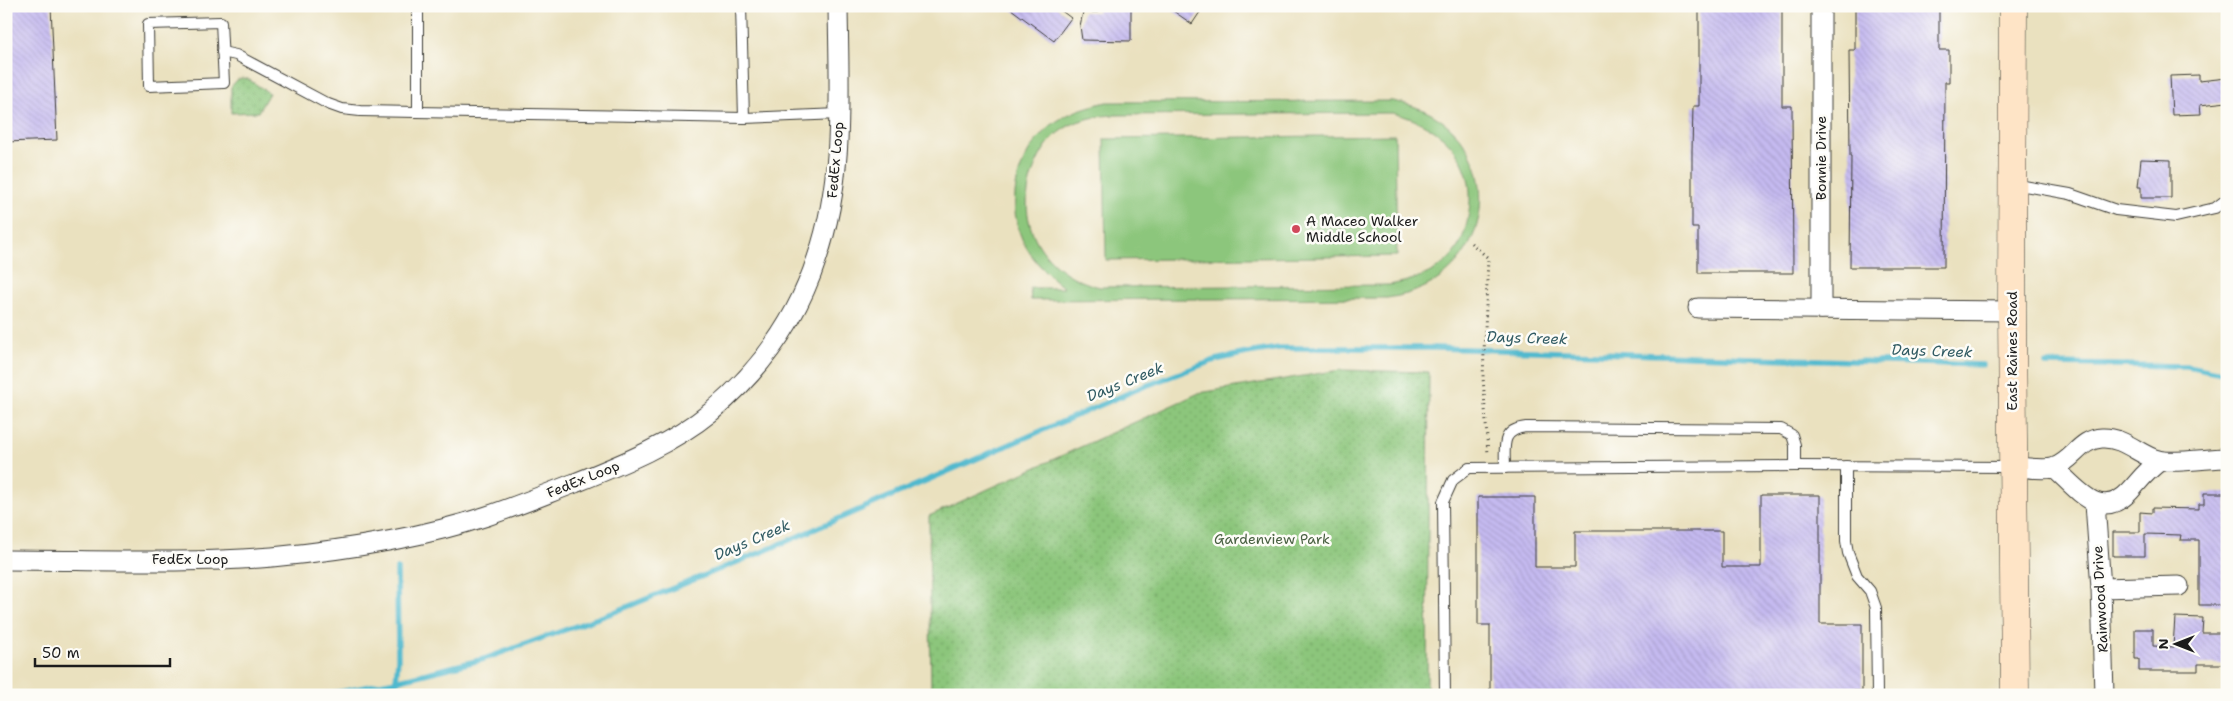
<svg xmlns="http://www.w3.org/2000/svg" width="2233" height="701" font-family="'Shantell Sans',sans-serif">
	<style>
		.grass { fill: url(#grass-dots); stroke: #54714c }
		.pitch { fill: #8cc67b; stroke: #54714c; fill-rule: evenodd }
		.lines { fill: none; stroke-linecap: round; stroke-linejoin: round }
		.stream { stroke: #51b9ce; stroke-width: 5.5 }
		.building { fill: url(#building-back-hatch) }
		.service-casing { stroke: #3b3a34; stroke-width: 12 }
		.minor-casing { stroke: #3b3a34; stroke-width: 21 }
		.secondary-casing { stroke: #3b3a34; stroke-width: 29 }
		.path { stroke: #3b3a34; stroke-width: 3; stroke-dasharray: 1 4; stroke-linecap: butt }
		.service { stroke: #fff; stroke-width: 10 }
		.minor { stroke: #fff; stroke-width: 19 }
		.secondary { stroke: #fee4c6; stroke-width: 28 }
		.poi-dot { fill: #d1495b; stroke: #fdfcf7; stroke-width: 2 }
		.labels { text-anchor: middle; dominant-baseline: central; stroke-width: 5; stroke-linejoin: round; paint-order: stroke }
		.street-label { font-size: 14px; fill: #1c1c1c; stroke: #fdfcf7 }
		.poi-label { font-size: 14px; fill: #1c1c1c; stroke: #fdfcf7; text-anchor: start }
		.park-label { font-size: 14px; fill: #496042; stroke: #fdfcf7 }
		.water-label { font-size: 15px; font-style: italic; fill: #315b63; stroke: #fdfcf7 }
	</style>
	<defs>
		<pattern id="grass-dots" width="8" height="8" patternUnits="userSpaceOnUse" patternTransform="scale(1.25)"><rect width="8" height="8" fill="#8cc67b"/><path d="M2 2h.1M6 6h.1" fill="none" stroke="#78aa6a" stroke-width="1.8" stroke-linecap="round"/></pattern>
		<pattern id="building-back-hatch" width="6" height="6" patternUnits="userSpaceOnUse" patternTransform="scale(1.25)"><rect width="6" height="6" fill="#c5baf0"/><path d="M-1 5l2 2M0 0l6 6M5-1l2 2" fill="none" stroke="#a99fcd"/></pattern>
	</defs>
	<rect width="100%" height="100%" fill="#fdfcf7"/>
	<filter id="ink" filterUnits="userSpaceOnUse"><feTurbulence type="fractalNoise" baseFrequency=".02" numOctaves="2"/><feDisplacementMap in="SourceGraphic" scale="10" xChannelSelector="R" yChannelSelector="G"/><feConvolveMatrix kernelMatrix="1 2 1 2 8 2 1 2 1" color-interpolation-filters="sRGB"/></filter>
	<filter id="wash" filterUnits="userSpaceOnUse"><feTurbulence type="fractalNoise" baseFrequency=".0096" numOctaves="4" result="noise"/><feDisplacementMap in="SourceGraphic" scale="20" xChannelSelector="R" yChannelSelector="G"/><feGaussianBlur stdDeviation="1.12" result="paint"/><feColorMatrix in="noise" values="0 0 0 0 0 0 0 0 0 0 0 0 0 0 0 0 0 1.4 0 .05"/><feComposite in="paint" operator="in"/></filter>
	<g filter="url(#wash)">
		<rect width="100%" height="100%" fill="#eae1bf"/>
		<g class="grass">
			<path d="M242,78L248,79L269,93L258,112L231,113V87L237,80Z"/>
			<path d="M1340,370L1429,372L1427,695H931L929,516L1199,393Z"/>
		</g>
		<g class="pitch">
			<path d="M1392,101C1514,120 1508,283 1387,298L1031,300L1030,288H1064C1047,274 1031,259 1022,239C1004,198 1020,146 1057,121C1072,111 1089,106 1107,102ZM1392,113C1440,124 1477,158 1469,211C1467,226 1463,242 1453,254C1438,273 1412,281 1389,285L1100,287C1048,275 1014,228 1032,175C1037,160 1045,144 1058,133C1074,120 1095,116 1115,115Z"/>
			<path d="M1395,135L1397,256L1106,260L1104,139Z"/>
		</g>
		<g class="lines">
			<g class="stream">
				<path d="M2046,364L2187,366L2227,374"/>
				<path d="M396,681L398,659L397,569"/>
				<path d="M325,695L396,681L484,659L612,613L762,552L1140,388L1215,360L1247,353L1279,348H1435L1983,365"/>
			</g>
		</g>
		<g id="blocks">
			<g class="building">
				<path d="M6,6H51L57,140L6,142Z"/>
				<path d="M1007,6H1055L1071,18L1054,41Z"/>
				<path d="M1166,6H1204L1192,24Z"/>
				<path d="M1699,6H1782V106H1792L1793,273H1698V228H1692V151L1693,106H1699Z"/>
				<path d="M1855,6H1939V50H1949V82H1945L1944,267H1850L1851,156H1850L1849,50H1855Z"/>
				<path d="M1098,8H1131V41L1082,40L1080,26L1083,12H1098Z"/>
				<path d="M2199,75V81L2227,78V102L2200,105L2201,114L2172,115L2170,76Z"/>
				<path d="M2141,159L2171,160V198H2141V187H2138Z"/>
				<path d="M2204,493H2227V605H2199V540H2180L2181,535L2145,534V556H2113V532H2140V512L2152,513V508L2199,509V504H2204Z"/>
				<path d="M1761,495H1820V624H1862V691H1820V695H1490V625H1478V497H1535V567H1575V531H1722V567H1761Z"/>
				<path d="M2175,617L2203,618L2202,633H2221V642H2227V664H2198V671H2139V659H2135V629H2153V646L2173,647Z"/>
			</g>
		</g>
	</g>
	<g filter="url(#ink)">
		<use href="#blocks" fill-opacity="0" stroke="#3b3a34" stroke-width="1"/>
		<g class="lines">
			<defs>
				<g id="service">
					<path d="M741,6L744,118"/>
					<path d="M221,22L224,83L149,86L148,24Z"/>
					<path d="M222,52L236,55L328,104L342,109L360,111L744,118L839,114"/>
					<path d="M418,112V6"/>
					<path d="M2013,184L2070,194L2116,210L2176,217L2215,208L2227,199"/>
					<path d="M1846,466V541L1848,553L1857,576L1870,591L1876,608L1877,695"/>
					<path d="M1505,468C1505,447 1500,430 1526,427L1781,429L1792,435L1795,445V466"/>
					<path d="M1445,695L1443,502L1453,480L1469,468L1795,466L2012,467"/>
				</g>
				<g id="minor">
					<path d="M1698,308L2012,311"/>
					<path d="M1821,309V6"/>
					<path d="M2013,467C2024,467 2046,471 2055,467C2074,460 2080,439 2102,438C2124,437 2139,455 2158,460C2170,464 2212,458 2227,458"/>
					<path d="M2054,468C2077,488 2100,523 2130,491C2140,480 2147,470 2160,461"/>
					<path d="M2095,503L2101,588L2104,695"/>
					<path d="M6,560C95,560 184,564 272,557C345,550 418,539 487,516C517,506 546,494 575,483C622,464 672,444 711,412C761,370 797,320 817,258C845,177 839,91 838,6"/>
					<path d="M2101,588L2179,586"/>
				</g>
				<path id="secondary" d="M2013,6L2012,311L2015,695"/>
			</defs>
			<use href="#service" class="service-casing"/>
			<use href="#minor" class="minor-casing"/>
			<use href="#secondary" class="secondary-casing"/>
			<path class="path" d="M1471,243L1488,258L1483,377L1488,455"/>
			<use href="#service" class="service"/>
			<use href="#minor" class="minor"/>
			<use href="#secondary" class="secondary"/>
		</g>
	</g>
	<circle class="poi-dot" cx="1296" cy="229" r="5"/>
	<g class="labels">
		<g class="street-label">
			<text transform="translate(1821 158) rotate(-90)">Bonnie Drive</text>
			<text transform="translate(835 160) rotate(-85)">FedEx Loop</text>
			<text transform="translate(2012 351) rotate(-90)">East Raines Road</text>
			<text transform="translate(583 479) rotate(-22)">FedEx Loop</text>
			<text x="190" y="559">FedEx Loop</text>
			<text transform="translate(2100 599) rotate(-93)">Rainwood Drive</text>
		</g>
		<g class="poi-label">
			<text x="1306" y="221">A Maceo Walker<tspan x="1306" dy="16">Middle School</tspan></text>
		</g>
		<g class="park-label">
			<text x="1272" y="539">Gardenview Park</text>
		</g>
		<g class="water-label">
			<text transform="translate(1527 338) rotate(2)">Days Creek</text>
			<text transform="translate(1932 351) rotate(2)">Days Creek</text>
			<text transform="translate(1125 382) rotate(-22)">Days Creek</text>
			<text transform="translate(752 540) rotate(-23)">Days Creek</text>
		</g>
	</g>
	<rect width="2233" height="701" fill="none" stroke="#fdfcf7" stroke-width="25"/>
	<g transform="translate(2176 644) rotate(270)" stroke="#fdfcf7" stroke-width="4" paint-order="stroke">
	<path d="M0-4L9 19L0 12L-9 19Z" fill="#1c1c1c"/>
	<text y="-8" font-size="14" font-weight="bold" text-anchor="middle" fill="#1c1c1c">N</text>
	</g>
	<path d="M35 658v8h135v-8" fill="none" stroke="#1c1c1c" stroke-width="2.5"/>
	<text x="42" y="658" font-size="15" fill="#1c1c1c" stroke="#fdfcf7" stroke-width="4" paint-order="stroke">50 m</text>
</svg>
